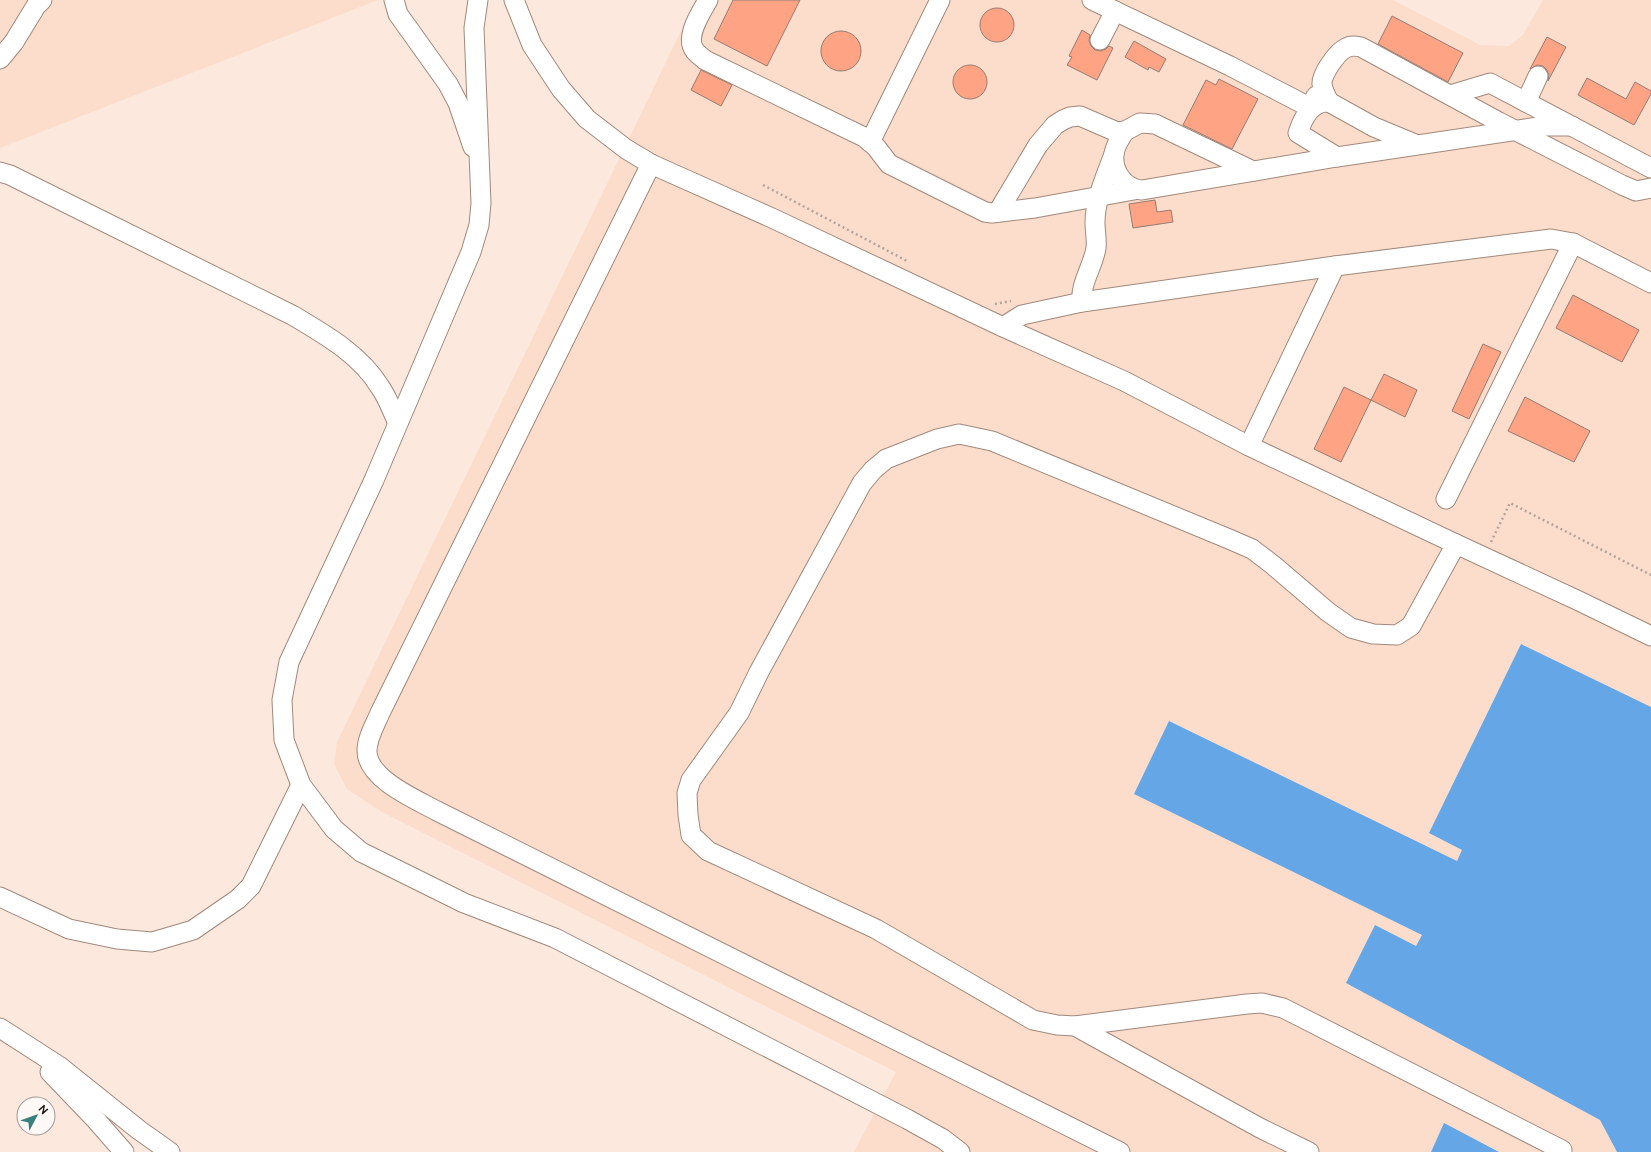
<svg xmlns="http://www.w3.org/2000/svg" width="1651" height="1152" font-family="Ubuntu,sans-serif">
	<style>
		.built { fill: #fcdcca }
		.water { fill: #65a6e7 }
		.building { fill: #ffa385; stroke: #957c74 }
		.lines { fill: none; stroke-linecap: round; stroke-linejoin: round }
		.minor-casing { stroke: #a0897c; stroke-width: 21 }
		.path { stroke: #b4a49b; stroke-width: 2.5; stroke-dasharray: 2 3; stroke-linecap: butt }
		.minor { stroke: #fff; stroke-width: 19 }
	</style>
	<rect width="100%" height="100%" fill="#fce8dd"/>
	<g class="built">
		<path d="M0,0H378L0,148Z"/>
		<path d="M696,0H1393L1480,45L1509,46L1523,35L1543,0H1651V707L1521,644L1429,833L1462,850L1457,862L1170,721L1134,794L1422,935L1416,946L1346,983L1600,1120L1617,1152H1499L1444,1124L1431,1152H854L896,1072L382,812L347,789L334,764L337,742Z"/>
	</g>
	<g class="water">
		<path d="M1521,644L1651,707V1152H1617L1600,1120L1346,983L1375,925L1416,946L1422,935L1134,794L1169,721L1457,861L1462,850L1429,833Z"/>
		<path d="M1444,1123L1499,1152H1431Z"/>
	</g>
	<g class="building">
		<path d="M733,0H800L767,66L714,39Z"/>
		<circle cx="997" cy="25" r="17"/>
		<path d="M1392,16L1463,53L1448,82L1378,44Z"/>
		<path d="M1082,30L1090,35L1089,41L1091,46L1095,50L1101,51L1106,49L1109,46L1113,48L1097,80L1067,65L1072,57L1069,56Z"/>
		<circle cx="841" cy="51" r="20"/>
		<path d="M1547,37L1566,47L1548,81L1549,75L1547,70L1543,66L1537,65L1530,69Z"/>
		<path d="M1134,41L1166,59L1159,72L1149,67L1148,70L1125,57Z"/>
		<circle cx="970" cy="82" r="17"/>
		<path d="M701,70L732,85L721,106L691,90Z"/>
		<path d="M1587,78L1626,99L1635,82L1651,91V94L1634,125L1578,95Z"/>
		<path d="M1219,79L1258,99L1232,149L1183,125L1206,80L1216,85Z"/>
		<path d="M1155,200L1157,212L1171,210L1173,222L1133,228L1129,204Z"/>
		<path d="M1573,295L1639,330L1622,362L1556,328Z"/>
		<path d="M1483,344L1501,352L1469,419L1452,411Z"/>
		<path d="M1384,374L1417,390L1405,417L1371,400Z"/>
		<path d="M1344,387L1371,400L1341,462L1314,449Z"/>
		<path d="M1525,397L1590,431L1574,462L1508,431Z"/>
	</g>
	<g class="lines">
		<defs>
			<g id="minor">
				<path d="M394,0L398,14L448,84L458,103L473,147"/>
				<path d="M478,0L474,28L481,203L479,225L471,252L374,480L289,662L282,700L284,740L301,785L334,829L361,852L464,903L555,938L907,1119L943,1139L960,1152"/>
				<path d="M514,0L532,45L561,89L587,119L626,149L651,164L772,218L1003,327L1124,381L1249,446L1456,544L1579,601L1651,636"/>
				<path d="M708,0C701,13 684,37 695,51C698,55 702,57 705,60L864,137L876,147L889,164L985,212L992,213L1035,208L1134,190"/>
				<path d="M1092,0L1230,66L1311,108L1316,96"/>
				<path d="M1100,40L1115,11"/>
				<path d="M0,59L14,42L36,6L42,0"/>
				<path d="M1450,95L1490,83L1651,168"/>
				<path d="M1329,102C1326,96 1323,91 1322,84C1321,75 1337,52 1346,48C1351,45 1356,46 1361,47L1499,122L1622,185L1636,191L1651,188"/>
				<path d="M1526,102L1538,76"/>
				<path d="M1125,131C1120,138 1115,146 1114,154C1112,172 1125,189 1142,190L1337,157"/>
				<path d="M870,142L940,0"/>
				<path d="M1415,144L1374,127L1329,102C1311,101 1303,118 1298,133L1337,157L1545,126H1572"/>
				<path d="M651,164L380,713C375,725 367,738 367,751C367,779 417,800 437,811L1120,1152"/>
				<path d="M0,172L10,175L292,315C324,334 360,354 380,387C388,398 392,411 398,423"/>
				<path d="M998,212L1038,145L1055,125L1063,120L1070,117L1080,116L1117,132L1125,131L1140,123L1155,124L1253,171"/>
				<path d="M1082,302C1080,283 1093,267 1096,248C1097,240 1095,231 1095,223C1095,199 1106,176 1114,154"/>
				<path d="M1003,327L1022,315L1082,302L1335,266L1551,239L1573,243L1651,283"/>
				<path d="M1249,446L1335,266"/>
				<path d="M1446,499L1573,243"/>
				<path d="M1456,544L1411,626L1397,635L1373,634L1351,628L1328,612L1273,565L1252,549L1229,539L992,441L959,434L937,439L886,459L873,470L862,483L759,672L739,713L691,780L687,793L688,815L691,835L708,851L876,929L1033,1020L1057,1025L1075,1026L1247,1004L1262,1003L1283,1008L1562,1150"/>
				<path d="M0,897L69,929L117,939L152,942L193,930L238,899L251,886L301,785"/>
				<path d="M1075,1026L1260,1128L1309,1152"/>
				<path d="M0,1028L59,1066L139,1130L170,1152"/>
				<path d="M50,1072L96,1120L124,1152"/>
			</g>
		</defs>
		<use href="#minor" class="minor-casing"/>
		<g class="path">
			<path d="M763,185L909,262"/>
			<path d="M995,304L1011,301"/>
			<path d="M1491,542L1510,503L1651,575"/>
		</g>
		<use href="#minor" class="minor"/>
	</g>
	<g transform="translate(36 1116) rotate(49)"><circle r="19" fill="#fef9f6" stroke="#a09a97"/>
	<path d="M0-3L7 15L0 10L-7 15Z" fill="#38807c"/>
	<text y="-6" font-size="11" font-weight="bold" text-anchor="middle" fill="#140c08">N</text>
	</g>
</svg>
